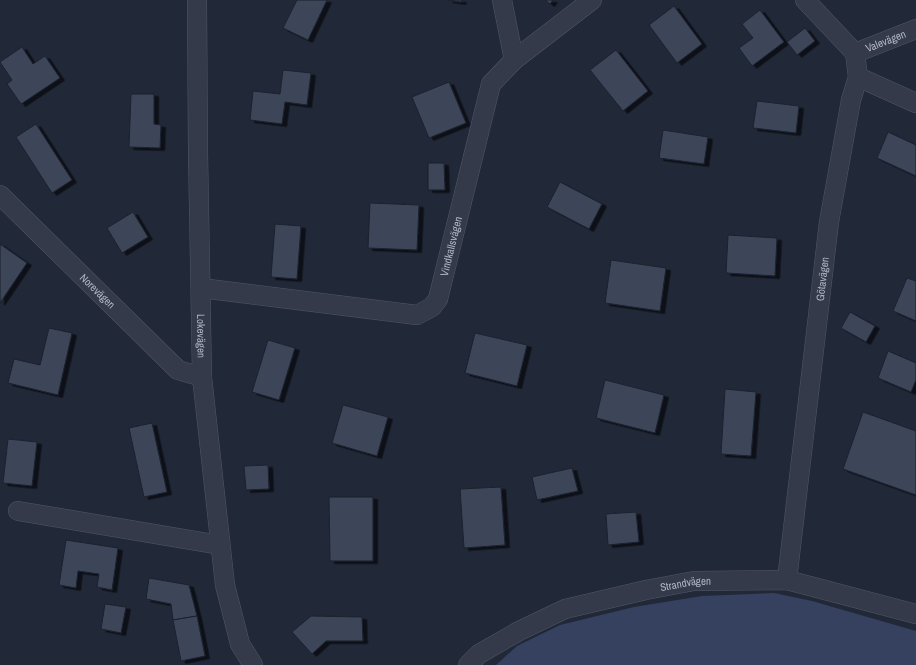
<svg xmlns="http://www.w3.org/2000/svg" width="916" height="665" font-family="'Archivo Narrow',sans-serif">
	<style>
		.water { fill: #35415f }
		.building { fill: #3d4558; stroke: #1c212f; filter: url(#shadow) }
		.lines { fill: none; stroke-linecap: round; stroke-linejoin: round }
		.street-casing { stroke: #525766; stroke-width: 20 }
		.street { stroke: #343a49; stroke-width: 19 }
		.labels { text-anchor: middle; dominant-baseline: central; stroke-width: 3; stroke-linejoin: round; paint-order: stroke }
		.street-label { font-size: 11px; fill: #afb4c5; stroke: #1a1f2d }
	</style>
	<defs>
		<filter id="shadow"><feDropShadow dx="4.5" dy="2.5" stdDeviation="0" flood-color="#0009"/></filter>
	</defs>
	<rect width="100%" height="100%" fill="#212838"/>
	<path class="water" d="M774,593L812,601L916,631V665H496L517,646L560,625L634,607L702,596Z"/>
	<g class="building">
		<path d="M297,0H327L308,40L283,28Z"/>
		<path d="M448,0H462L461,2Z"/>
		<path d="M545,0H553L550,4Z"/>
		<path d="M674,6L702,44L677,63L649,25Z"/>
		<path d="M760,10L784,42L752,66L739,48L753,38L742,24Z"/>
		<path d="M805,28L815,41L797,55L787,42Z"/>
		<path d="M22,47L33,64L45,56L60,78L21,104L7,84L12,80L0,62Z"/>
		<path d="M616,50L648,91L623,111L590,70Z"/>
		<path d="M283,70L311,73L307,105L285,102L282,124L250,120L253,91L280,94Z"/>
		<path d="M449,82L466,123L429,138L412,97Z"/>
		<path d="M131,94H154V124L161,125L160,148L129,147Z"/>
		<path d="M757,101L799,106L796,133L753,128Z"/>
		<path d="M36,124L72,180L52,193L16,137Z"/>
		<path d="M663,130L708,137L704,164L659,158Z"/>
		<path d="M888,132L916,145V176L877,158Z"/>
		<path d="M428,163H444L445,190H428Z"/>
		<path d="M560,182L602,204L589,229L547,207Z"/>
		<path d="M370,203L419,205L417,250L368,248Z"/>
		<path d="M133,212L148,237L122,253L107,228Z"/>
		<path d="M275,224L301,226L297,279L271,277Z"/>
		<path d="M728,235L777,238L775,276L726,273Z"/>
		<path d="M0,244L27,263L0,303Z"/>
		<path d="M611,260L666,268L660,311L605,303Z"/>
		<path d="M907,278L916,281V321L893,311Z"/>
		<path d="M850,312L875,326L866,342L841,328Z"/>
		<path d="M49,328L72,333L58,395L8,383L14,359L40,365Z"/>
		<path d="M475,333L527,345L517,386L465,373Z"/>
		<path d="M268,340L295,348L279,400L252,392Z"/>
		<path d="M888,351L916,363V380L911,392L878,378Z"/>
		<path d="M605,380L664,395L655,433L596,418Z"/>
		<path d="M725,389L756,392L751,456L721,454Z"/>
		<path d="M343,405L388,417L377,456L332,443Z"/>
		<path d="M863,412L916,431V495L843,469Z"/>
		<path d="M152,423L167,492L144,497L129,428Z"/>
		<path d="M8,439L37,442L32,486L3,483Z"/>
		<path d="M268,465L269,489L246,490L244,466Z"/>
		<path d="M572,468L578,491L537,500L532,477Z"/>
		<path d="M501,487L505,545L464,548L460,489Z"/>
		<path d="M329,497H373V561H330Z"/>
		<path d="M636,512L639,542L608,545L606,514Z"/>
		<path d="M66,540L118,548L112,590L97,587L99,574L78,571L76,588L59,585Z"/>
		<path d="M149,578L189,585L197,616L173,620L171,604L146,599Z"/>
		<path d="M105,604L126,607L121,633L101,629Z"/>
		<path d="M197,616L205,656L181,661L173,620Z"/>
		<path d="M311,616L362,617L363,641H326L312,654L292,632Z"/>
	</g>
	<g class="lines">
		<defs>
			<g id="street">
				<path id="s1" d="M197,0L198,152L202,377L225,585L240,644L253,665"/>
				<path d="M502,0L514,60"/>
				<path id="s2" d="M855,53L916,29"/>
				<path d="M858,77L916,103"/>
				<path id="s3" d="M0,195L178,370L202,377"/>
				<path id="s4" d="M201,288L417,315L432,307L438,299L491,84L514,60L592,0"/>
				<path d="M18,511L220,545"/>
				<path id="s5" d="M787,580L829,222L851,100L858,77L855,53L805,0"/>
				<path id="s6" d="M468,665L479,654L519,631L565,609L646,590L694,581L787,580L916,614"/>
			</g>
		</defs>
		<use href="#street" class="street-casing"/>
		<use href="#street" class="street"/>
	</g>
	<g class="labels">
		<g class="street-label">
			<text stroke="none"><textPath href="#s2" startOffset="33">Valevägen</textPath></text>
			<text stroke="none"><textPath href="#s4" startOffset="299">Vindkallsvägen</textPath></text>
			<text stroke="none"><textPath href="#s5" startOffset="303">Götavägen</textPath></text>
			<text stroke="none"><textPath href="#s3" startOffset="137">Norevägen</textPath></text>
			<text stroke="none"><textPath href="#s1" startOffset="336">Lokevägen</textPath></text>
			<text stroke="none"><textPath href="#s6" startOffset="236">Strandvägen</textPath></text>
		</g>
	</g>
</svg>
